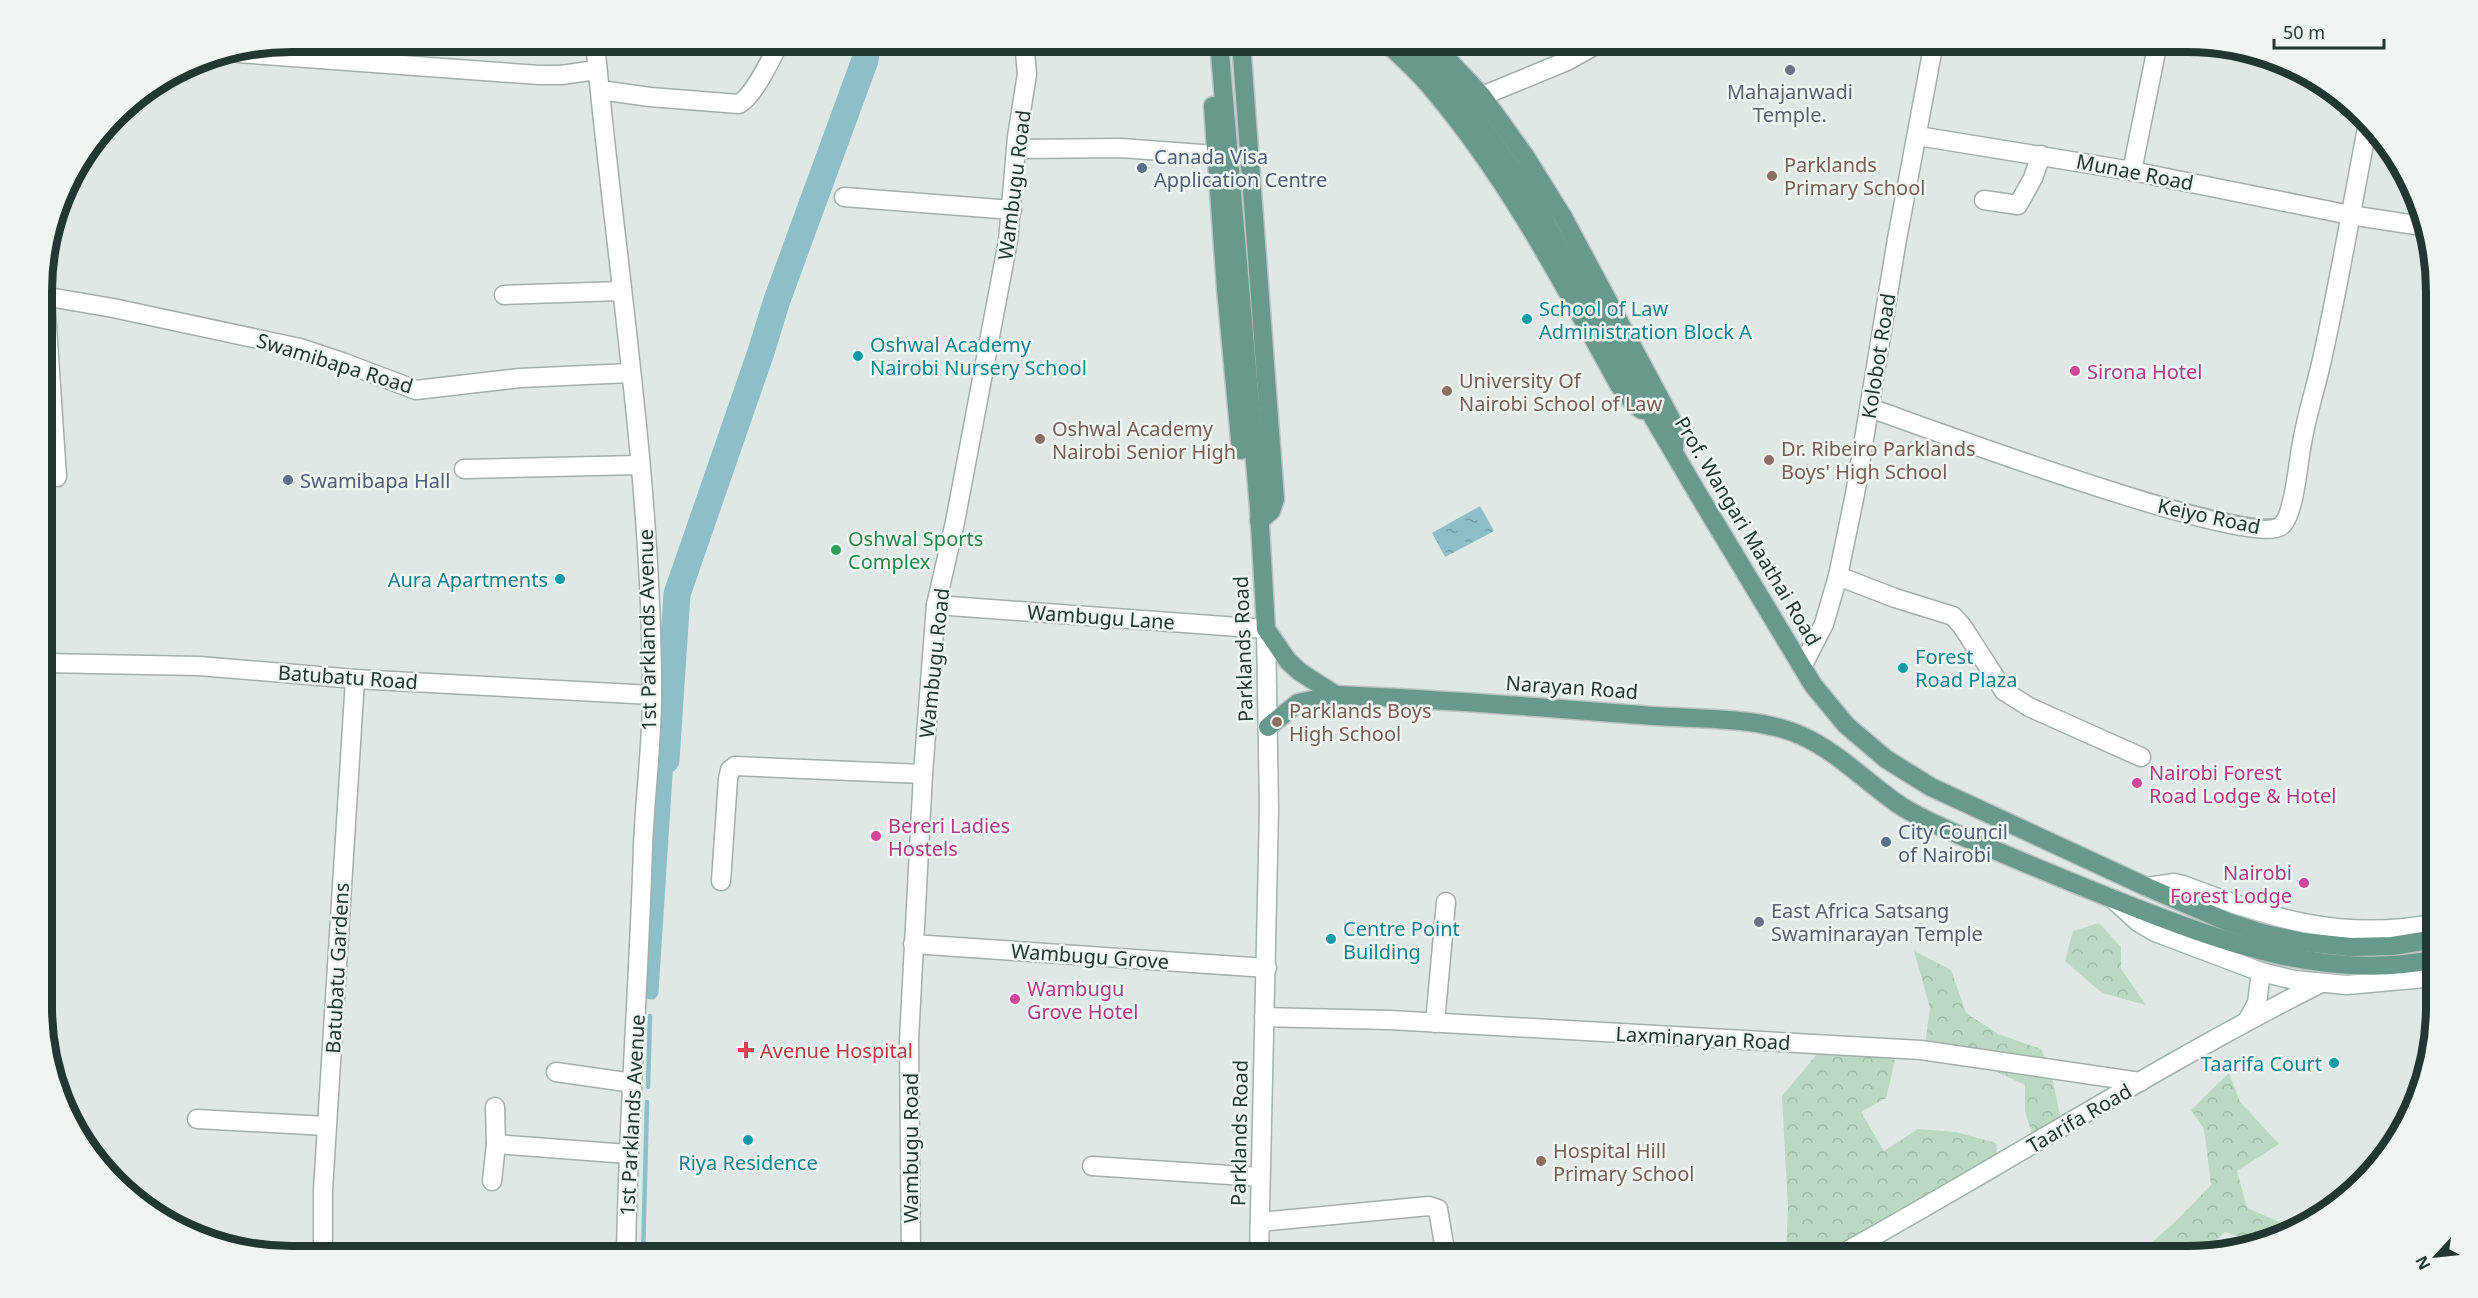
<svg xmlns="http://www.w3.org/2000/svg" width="2478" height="1298" font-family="'Noto Sans',sans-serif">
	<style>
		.green { fill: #bad8c2 }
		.forest { fill: url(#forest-crowns) }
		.water { fill: url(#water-ripples) }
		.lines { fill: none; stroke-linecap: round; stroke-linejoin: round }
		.stream { stroke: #8cbfc8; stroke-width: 4.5 }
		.canal { stroke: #8cbfc8; stroke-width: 15 }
		.river { stroke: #8cbfc8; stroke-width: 27 }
		.street-casing { stroke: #a3afab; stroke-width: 21 }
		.secondary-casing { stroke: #a0b3ac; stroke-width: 21 }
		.primary-casing { stroke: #bdc3c1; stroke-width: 21 }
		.street { stroke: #fff; stroke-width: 18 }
		.secondary { stroke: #fff; stroke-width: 18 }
		.primary { stroke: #68998d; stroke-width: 18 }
		.worship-dot { fill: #6b7280; stroke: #eff6f2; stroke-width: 2 }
		.service-dot { fill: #5c6f8a; stroke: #eff6f2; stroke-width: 2 }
		.education-dot { fill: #8d6e63; stroke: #eff6f2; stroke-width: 2 }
		.culture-dot { fill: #0f9aa8; stroke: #eff6f2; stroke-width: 2 }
		.hotel-dot { fill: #d1479c; stroke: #eff6f2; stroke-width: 2 }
		.leisure-dot { fill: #2e9e5b; stroke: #eff6f2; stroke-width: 2 }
		.health-dot { fill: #e0444e; stroke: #eff6f2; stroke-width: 2 }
		.labels { text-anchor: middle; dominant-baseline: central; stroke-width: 5; stroke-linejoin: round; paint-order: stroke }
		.worship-label { font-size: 20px; fill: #5b616d; stroke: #eff6f2 }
		.service-label { font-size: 20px; fill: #4e5e75; stroke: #eff6f2; text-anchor: start }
		.education-label { font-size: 20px; fill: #785e54; stroke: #eff6f2; text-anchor: start }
		.street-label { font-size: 20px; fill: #223731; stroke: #eff6f2 }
		.culture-label { font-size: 20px; fill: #0d838f; stroke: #eff6f2; text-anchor: start }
		.hotel-label { font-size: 20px; fill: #b23c85; stroke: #eff6f2; text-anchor: start }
		.leisure-label { font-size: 20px; fill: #27864d; stroke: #eff6f2; text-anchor: start }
		.health-label { font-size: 20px; fill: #be3a42; stroke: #eff6f2; text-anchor: start }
		.rim { fill: none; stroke: #223731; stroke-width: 8 }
	</style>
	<defs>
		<pattern id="forest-crowns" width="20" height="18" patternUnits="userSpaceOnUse" patternTransform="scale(1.5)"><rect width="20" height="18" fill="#bad8c2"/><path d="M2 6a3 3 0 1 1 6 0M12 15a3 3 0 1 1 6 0" fill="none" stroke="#a0baa7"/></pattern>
		<pattern id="water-ripples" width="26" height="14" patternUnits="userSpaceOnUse" patternTransform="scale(1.5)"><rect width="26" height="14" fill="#8cbfc8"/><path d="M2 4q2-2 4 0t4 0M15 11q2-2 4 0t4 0" fill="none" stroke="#729ca3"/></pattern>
	</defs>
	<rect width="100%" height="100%" fill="#dfe8e4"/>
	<path class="green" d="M2410,1118L2374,1171L2367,1178L2377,1146Z"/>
	<g class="forest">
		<path d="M2099,923L2121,947V969L2146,1005L2102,993L2065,961L2073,931Z"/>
		<path d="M1914,951L1951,970L1966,1013L1998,1034L2041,1049L2051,1072L2064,1134L2038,1153L2025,1111V1085L1982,1065L1924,1052L1930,1008Z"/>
		<path d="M1853,1046L1895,1060L1886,1098L1861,1112L1884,1151L1918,1129L1956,1132L1996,1143L1999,1177L1944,1201L1905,1225L1803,1256H1786L1788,1207L1782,1096L1818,1053Z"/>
		<path d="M2229,1073L2240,1102L2279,1144L2237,1171L2247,1208L2282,1223L2267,1243L2262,1244L2225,1232L2199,1255L2137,1256L2177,1220L2211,1185L2204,1129L2191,1110Z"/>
	</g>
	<path class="water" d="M1480,506L1494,531L1445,557L1432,533Z"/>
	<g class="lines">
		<g class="stream">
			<path d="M648,1087L650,1016"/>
			<path d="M643,1256L647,1102"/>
		</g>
		<path class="canal" d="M651,992L666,760"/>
		<path class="river" d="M666,760L677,594L761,352L777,300L865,60L868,42"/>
		<defs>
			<g id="street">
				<path d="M595,42C615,259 652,476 652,694C652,745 645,796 643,846C639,983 628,1119 626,1256"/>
				<path d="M238,53L539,75H561L597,70"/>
				<path d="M600,90L650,97L739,104C755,95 771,58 780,42"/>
				<path d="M1482,96L1567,61L1601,42"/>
				<path d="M1918,136L2132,171L2350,215L2422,226"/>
				<path d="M1018,149L1121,148L1215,155"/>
				<path d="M2132,171L2158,42"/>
				<path d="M844,197L1012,210"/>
				<path d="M1984,200L2018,205L2033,178L2041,155"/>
				<path d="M504,295L621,291"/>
				<path d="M43,296L113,308L300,348L342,362L416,390L520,378L630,373"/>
				<path d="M45,296L57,477"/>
				<path d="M1870,408C1922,426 2251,549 2281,526C2295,515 2298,460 2302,443C2307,413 2317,384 2323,355C2340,278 2353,200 2368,123"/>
				<path d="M464,469L639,465"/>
				<path d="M1838,576L1895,598L1953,616L1962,626L2004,691L2029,707L2141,757"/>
				<path d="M936,605L1266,629"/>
				<path d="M43,663L199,666L355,679L652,695"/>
				<path d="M1803,665L1824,624L1838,576L1855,494L1897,239L1934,42"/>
				<path d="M721,881L728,779L730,770L735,766L923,774"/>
				<path d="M913,944L1267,968"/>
				<path d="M1264,1017L1390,1020L1921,1050L2140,1082"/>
				<path d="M1435,1023L1446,902"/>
				<path d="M556,1072L633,1083"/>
				<path d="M495,1107L496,1144L628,1154"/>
				<path d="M197,1119L326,1126"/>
				<path d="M1092,1166L1260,1177"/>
				<path d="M492,1181L496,1144"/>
				<path d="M1260,1222L1429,1206L1438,1209L1446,1256"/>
				<path d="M323,1256V1190L355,679"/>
				<path d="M911,1256L909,1040L923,774L936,605L955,522L1008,241L1017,137L1027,74L1024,42"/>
			</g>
			<g id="secondary">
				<path d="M2147,887L2174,883L2183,885C2269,918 2343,942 2436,923"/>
				<path d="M2113,899L2138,922L2155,932L2261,972L2294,980L2347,985L2436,977"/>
				<path d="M2247,1021L2257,1003L2261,972"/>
				<path d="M1259,1256L1269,809L1266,629"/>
				<path d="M1838,1256C2000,1167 2156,1066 2321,983"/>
			</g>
			<g id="primary">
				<path d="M1219,42L1259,508L1266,629L1288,661L1300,672L1336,695"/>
				<path d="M1241,42L1275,499L1271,511L1259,521"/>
				<path d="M1386,42C1402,58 1420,73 1434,91C1509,180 1563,283 1619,385L1634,404L1642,410"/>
				<path d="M1408,42L1466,104L1528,191L1654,419L1698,494L1813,685L1846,725L1886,759L1931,787L2147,887L2228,922L2262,933L2303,942L2350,947L2392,946L2436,939"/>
				<path d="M1431,42L1482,96L1525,156L1563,217L1671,419L1675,435L1674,450"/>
				<path d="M1213,106L1226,289L1241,450"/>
				<path d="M1268,727L1298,703L1336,695C1442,699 1548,708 1654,716C1698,719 1763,717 1802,736C1838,752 1866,782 1898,804C1917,817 1939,826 1959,835C2018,860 2076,885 2136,908C2230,945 2333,981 2436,959"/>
			</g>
		</defs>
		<use href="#street" class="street-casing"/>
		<use href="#secondary" class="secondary-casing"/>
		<use href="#primary" class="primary-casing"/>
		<use href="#street" class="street"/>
		<use href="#secondary" class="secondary"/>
		<use href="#primary" class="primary"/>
	</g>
	<g class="worship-dot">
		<circle cx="1790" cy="70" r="6"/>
		<circle cx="1759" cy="922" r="6"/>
	</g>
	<g class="service-dot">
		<circle cx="1142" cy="168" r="6"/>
		<circle cx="288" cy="480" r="6"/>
		<circle cx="1886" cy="842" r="6"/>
	</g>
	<g class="education-dot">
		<circle cx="1772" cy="176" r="6"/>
		<circle cx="1447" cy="391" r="6"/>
		<circle cx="1040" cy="439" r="6"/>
		<circle cx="1769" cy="460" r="6"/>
		<circle cx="1277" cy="722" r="6"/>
		<circle cx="1541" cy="1161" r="6"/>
	</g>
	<g class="culture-dot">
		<circle cx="1527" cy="319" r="6"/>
		<circle cx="858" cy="356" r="6"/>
		<circle cx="560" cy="579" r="6"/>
		<circle cx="1903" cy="668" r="6"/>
		<circle cx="1331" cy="939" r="6"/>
		<circle cx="2334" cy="1063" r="6"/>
		<circle cx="748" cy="1140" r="6"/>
	</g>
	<g class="hotel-dot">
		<circle cx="2075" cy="371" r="6"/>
		<circle cx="2137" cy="783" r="6"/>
		<circle cx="876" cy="836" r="6"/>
		<circle cx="2304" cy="883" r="6"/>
		<circle cx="1015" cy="999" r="6"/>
	</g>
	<circle class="leisure-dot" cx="836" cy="550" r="6"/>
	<path class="health-dot" d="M743 1041h6v6h6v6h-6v6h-6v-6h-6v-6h6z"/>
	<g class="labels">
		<g class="worship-label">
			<text x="1790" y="91">Mahajanwadi<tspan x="1790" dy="23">Temple.</tspan></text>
			<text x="1771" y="910" text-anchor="start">East Africa Satsang<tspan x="1771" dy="23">Swaminarayan Temple</tspan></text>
		</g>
		<g class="service-label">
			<text x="1154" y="156">Canada Visa<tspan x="1154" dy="23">Application Centre</tspan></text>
			<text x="300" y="480">Swamibapa Hall</text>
			<text x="1898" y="831">City Council<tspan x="1898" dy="23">of Nairobi</tspan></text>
		</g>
		<g class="education-label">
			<text x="1784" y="164">Parklands<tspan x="1784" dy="23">Primary School</tspan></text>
			<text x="1459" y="380">University Of<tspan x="1459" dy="23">Nairobi School of Law</tspan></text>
			<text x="1052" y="428">Oshwal Academy<tspan x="1052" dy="23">Nairobi Senior High</tspan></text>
			<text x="1781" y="448">Dr. Ribeiro Parklands<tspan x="1781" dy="23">Boys' High School</tspan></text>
			<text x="1289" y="710">Parklands Boys<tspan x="1289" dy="23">High School</tspan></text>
			<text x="1553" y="1150">Hospital Hill<tspan x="1553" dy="23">Primary School</tspan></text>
		</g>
		<g class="street-label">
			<text transform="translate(2135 172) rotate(11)">Munae Road</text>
			<text transform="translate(1014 185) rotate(-83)">Wambugu Road</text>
			<text transform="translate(1878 356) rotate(-81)">Kolobot Road</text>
			<text transform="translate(335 363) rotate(17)">Swamibapa Road</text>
			<text transform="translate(2209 516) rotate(12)">Keiyo Road</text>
			<text transform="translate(1748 531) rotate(59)">Prof. Wangari Maathai Road</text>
			<text transform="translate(1101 617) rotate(4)">Wambugu Lane</text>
			<text transform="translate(647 630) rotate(-91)">1st Parklands Avenue</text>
			<text transform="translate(1243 649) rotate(-92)">Parklands Road</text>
			<text transform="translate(934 663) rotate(-84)">Wambugu Road</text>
			<text transform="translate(348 677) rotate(4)">Batubatu Road</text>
			<text transform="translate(1572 687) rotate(4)">Narayan Road</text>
			<text transform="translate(1090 956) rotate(4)">Wambugu Grove</text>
			<text transform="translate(337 968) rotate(-87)">Batubatu Gardens</text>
			<text transform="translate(1703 1038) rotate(3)">Laxminaryan Road</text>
			<text transform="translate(632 1115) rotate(-87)">1st Parklands Avenue</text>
			<text transform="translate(2079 1118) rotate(-30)">Taarifa Road</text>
			<text transform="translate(1239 1133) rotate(-89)">Parklands Road</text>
			<text transform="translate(910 1148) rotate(-90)">Wambugu Road</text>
		</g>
		<g class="culture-label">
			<text x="1539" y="308">School of Law<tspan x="1539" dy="23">Administration Block A</tspan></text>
			<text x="870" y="344">Oshwal Academy<tspan x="870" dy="23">Nairobi Nursery School</tspan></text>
			<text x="548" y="579" text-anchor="end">Aura Apartments</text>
			<text x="1915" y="656">Forest<tspan x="1915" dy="23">Road Plaza</tspan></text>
			<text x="1343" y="928">Centre Point<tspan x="1343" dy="23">Building</tspan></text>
			<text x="2322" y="1063" text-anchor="end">Taarifa Court</text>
			<text x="748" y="1162" text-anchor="middle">Riya Residence</text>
		</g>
		<g class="hotel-label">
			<text x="2087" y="371">Sirona Hotel</text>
			<text x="2149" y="772">Nairobi Forest<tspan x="2149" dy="23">Road Lodge &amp; Hotel</tspan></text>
			<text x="888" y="825">Bereri Ladies<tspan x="888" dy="23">Hostels</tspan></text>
			<text x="2292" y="872" text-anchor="end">Nairobi<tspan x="2292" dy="23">Forest Lodge</tspan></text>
			<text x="1027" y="988">Wambugu<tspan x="1027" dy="23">Grove Hotel</tspan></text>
		</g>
		<g class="leisure-label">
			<text x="848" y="538">Oshwal Sports<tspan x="848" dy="23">Complex</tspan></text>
		</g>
		<g class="health-label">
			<text x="760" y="1050">Avenue Hospital</text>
		</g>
	</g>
	<path d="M0 0H2478V1298H0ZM291 52H2187A239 239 0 0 1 2426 291V1007A239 239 0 0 1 2187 1246H291A239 239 0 0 1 52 1007V291A239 239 0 0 1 291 52Z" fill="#eff6f2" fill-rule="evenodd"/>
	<path class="rim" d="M291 52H2187A239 239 0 0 1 2426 291V1007A239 239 0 0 1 2187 1246H291A239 239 0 0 1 52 1007V291A239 239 0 0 1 291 52Z"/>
	<g transform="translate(2436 1256) rotate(243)" stroke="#eff6f2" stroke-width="4.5" paint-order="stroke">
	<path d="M0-4.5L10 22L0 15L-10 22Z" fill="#223731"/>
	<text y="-9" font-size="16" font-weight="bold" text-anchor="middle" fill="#223731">N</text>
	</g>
	<path d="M2274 39v9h110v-9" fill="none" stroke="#223731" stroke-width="3"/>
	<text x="2283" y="39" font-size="18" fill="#223731" stroke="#eff6f2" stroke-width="4.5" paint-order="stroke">50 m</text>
</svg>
